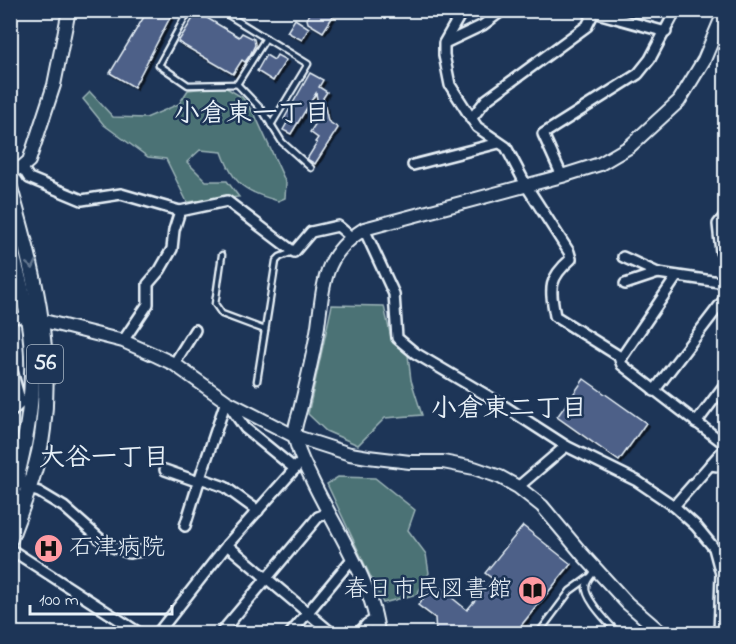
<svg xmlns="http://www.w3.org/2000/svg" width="736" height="644" font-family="'Indie Flower','Klee One',sans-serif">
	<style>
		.green { fill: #4c7274; stroke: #9ab2b6; stroke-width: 1.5 }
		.building { fill: #4d6188; stroke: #e8f1f8; stroke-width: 1.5; filter: url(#shadow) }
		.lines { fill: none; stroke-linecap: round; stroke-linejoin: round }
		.lane-casing { stroke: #e8f1f8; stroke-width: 9 }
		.street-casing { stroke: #e8f1f8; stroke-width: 14 }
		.secondary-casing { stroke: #e8f1f8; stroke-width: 16 }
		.primary-casing { stroke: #e8f1f8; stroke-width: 18 }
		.lane { stroke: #1d3557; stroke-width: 4.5 }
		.street { stroke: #1d3557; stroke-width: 9 }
		.secondary { stroke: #1d3557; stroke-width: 12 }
		.primary { stroke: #1d3557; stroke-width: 14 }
		.oneway { stroke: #64778f }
		.labels { text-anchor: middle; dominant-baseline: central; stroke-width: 5; stroke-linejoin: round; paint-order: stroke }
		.shield { fill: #1d3557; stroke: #abb9c8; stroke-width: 1.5 }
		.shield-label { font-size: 22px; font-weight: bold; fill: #e8f1f8 }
		.poi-label { font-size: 24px; fill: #e8f1f8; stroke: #1d3557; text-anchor: start }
		.neighbourhood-label { font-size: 26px; font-weight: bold; fill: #e8f1f8; stroke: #1d3557 }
	</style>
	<defs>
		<filter id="shadow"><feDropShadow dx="2.5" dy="2.5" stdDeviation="0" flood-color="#0009"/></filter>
	</defs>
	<rect width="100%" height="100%" fill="#1d3557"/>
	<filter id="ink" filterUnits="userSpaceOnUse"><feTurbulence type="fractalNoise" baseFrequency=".0167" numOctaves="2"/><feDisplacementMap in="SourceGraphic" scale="12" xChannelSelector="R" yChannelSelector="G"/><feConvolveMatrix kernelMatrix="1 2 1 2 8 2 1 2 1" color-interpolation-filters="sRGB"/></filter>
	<g filter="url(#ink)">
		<g class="green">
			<path d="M223,86L242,97L255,115L286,183L285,198L278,201C245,191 234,186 222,152L200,150L187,162L206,181H227L239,197L187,202L166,159L148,157L104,125L83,99L90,92L113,117L146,118L179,104L188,90Z"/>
			<path d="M332,305L384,306L391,338L408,355L411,380L422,415L385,418L358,445L326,431L308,414Z"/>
			<path d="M338,477L375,478L415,510L408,530L426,554L429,573L417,594L383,603L327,484Z"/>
		</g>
		<g class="building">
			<path d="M148,10H174L134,87L110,73Z"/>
			<path d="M312,10H337L323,32L308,23L307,19Z"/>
			<path d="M197,12L239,37L242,33L254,39L255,45L250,55L245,62L242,60L233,74L178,42Z"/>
			<path d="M295,19L309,28L302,40L287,32Z"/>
			<path d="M266,55L274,60L277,55L286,60L273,81L257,71Z"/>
			<path d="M310,73L323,80L319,87L327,92L323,98L328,121L338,128L315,164L307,159L317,143L315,142L318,138L310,132L320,117L316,93L291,134L283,130L288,121L284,119Z"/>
			<path d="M584,379L646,423L619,461L557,417Z"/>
			<path d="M523,526L571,564L515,633H436L435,618L418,605L435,584L467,610L493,579L485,573Z"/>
		</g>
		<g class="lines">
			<defs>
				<g id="lane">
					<path d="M189,10L159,65L188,85L237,84L262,110L282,142L311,168"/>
					<path d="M220,10L308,64L271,125"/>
					<path d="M109,11V10"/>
					<path d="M237,84L266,38"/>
					<path d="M222,255L215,304L222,314L265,330"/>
					<path d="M257,381L276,261L280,257L293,252"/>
					<path d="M596,570C592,575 587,579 586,586C584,599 610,624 618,634"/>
					<path d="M538,634L570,591L588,578"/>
				</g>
				<g id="street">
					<path d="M460,10V15L444,43V55L450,85L477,127L506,147L527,187L569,252L571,259C548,279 550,288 555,316L622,358"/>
					<path d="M590,11L666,32"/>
					<path d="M445,43L483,25L503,10"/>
					<path d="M471,119L486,100L587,26L595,10"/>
					<path d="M413,165L499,143"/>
					<path d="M22,167L29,178L82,200L121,194L180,211L227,201L294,252L311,232L338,226L351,237"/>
					<path d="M562,176L543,134L638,74L650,59L676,10"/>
					<path d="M726,214L718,224L721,252H726"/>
					<path d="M364,229L394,294L397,338L415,353L493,399L566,446L637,481L674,506L696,526L714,548L721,574L719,634"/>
					<path d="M10,240L15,234L16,220"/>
					<path d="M623,257L658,273"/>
					<path d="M677,276L620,360L622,365L726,445"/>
					<path d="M625,284L658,273L726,283"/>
					<path d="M10,317L28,318"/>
					<path d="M123,341L148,304V284L160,270L172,249L174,230L180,211"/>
					<path d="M10,364L21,403L10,413"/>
					<path d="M174,364L195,330"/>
					<path d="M654,391L726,297"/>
					<path d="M696,423L726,383"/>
					<path d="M726,447L710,465L726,467"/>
					<path d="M165,470L199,482"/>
					<path d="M19,471L22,483L29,489L39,492L64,507L107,545L129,553L146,550"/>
					<path d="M518,487L566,446"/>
					<path d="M674,506L710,465"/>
					<path d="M258,511L225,487L200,478L226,401L245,428L295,469"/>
					<path d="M185,526L200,478"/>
					<path d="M227,545L333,634"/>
					<path d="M10,549L141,634"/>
					<path d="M157,634L227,545L299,464"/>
					<path d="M220,634L318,517L328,513"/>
					<path d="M290,634L352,559"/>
					<path d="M358,634L367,624L376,619"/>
				</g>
				<g id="secondary">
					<path d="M10,171L22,167L29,161L54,85L69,10"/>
					<path d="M32,318L123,341L157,356L174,364L226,401L294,436L350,454L368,457L410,462H443L474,468L500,477L518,487L542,506L583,555L627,603L663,634"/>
					<path d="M378,634C374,584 333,525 312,480C306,467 297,452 295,437C293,429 299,415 301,406C307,380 314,353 318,326C324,282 323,255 364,229L562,176L600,164L629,147L679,101L704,60L725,10"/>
				</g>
				<g id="primary">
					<path d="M10,188C33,267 53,346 43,429C39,466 23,504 10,539"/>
					<path d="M10,246C16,270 24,294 28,318C39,380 27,442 10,502"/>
				</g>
			</defs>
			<use href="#lane" class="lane-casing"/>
			<use href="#street" class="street-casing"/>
			<use href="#secondary" class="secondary-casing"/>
			<use href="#primary" class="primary-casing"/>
			<use href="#lane" class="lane"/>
			<use href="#street" class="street"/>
			<use href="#secondary" class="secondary"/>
			<use href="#primary" class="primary"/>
		</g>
		<defs><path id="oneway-chevron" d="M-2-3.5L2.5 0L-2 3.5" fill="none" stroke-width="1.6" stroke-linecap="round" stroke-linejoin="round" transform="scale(1.5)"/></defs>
		<use class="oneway" href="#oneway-chevron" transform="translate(32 265) rotate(78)"/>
	</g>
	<defs>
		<symbol id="hospital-disc" viewBox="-11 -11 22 22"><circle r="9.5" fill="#ff9aa2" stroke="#1d3557"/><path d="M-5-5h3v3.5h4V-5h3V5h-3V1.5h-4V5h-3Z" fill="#111"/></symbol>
		<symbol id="library-disc" viewBox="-11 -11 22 22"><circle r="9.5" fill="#ff9aa2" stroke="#1d3557"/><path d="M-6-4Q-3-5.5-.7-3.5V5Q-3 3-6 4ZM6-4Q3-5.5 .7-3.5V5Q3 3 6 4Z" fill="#111"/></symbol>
	</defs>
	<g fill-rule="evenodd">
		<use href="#hospital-disc" x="32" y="532" width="33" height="33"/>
		<use href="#library-disc" x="516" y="574" width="33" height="33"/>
	</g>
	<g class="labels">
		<rect class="shield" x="27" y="345" width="36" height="38" rx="4.5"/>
		<g class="shield-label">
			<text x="45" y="364">56</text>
		</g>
		<g class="poi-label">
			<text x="69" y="548">石津病院</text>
			<text x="512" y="590" text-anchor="end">春日市民図書館</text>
		</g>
		<g class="neighbourhood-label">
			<text x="252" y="115">小倉東一丁目</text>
			<text x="509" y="410">小倉東二丁目</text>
			<text x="104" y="459">大谷一丁目</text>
		</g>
	</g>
	<rect width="736" height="644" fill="none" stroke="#1d3557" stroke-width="36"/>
	<rect x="18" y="18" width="700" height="608" fill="none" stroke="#e8f1f8" stroke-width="2" filter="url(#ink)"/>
	<path d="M30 605v9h142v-9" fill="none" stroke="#e8f1f8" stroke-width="3"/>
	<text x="39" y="605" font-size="18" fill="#e8f1f8" stroke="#1d3557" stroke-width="4.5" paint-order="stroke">100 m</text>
</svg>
